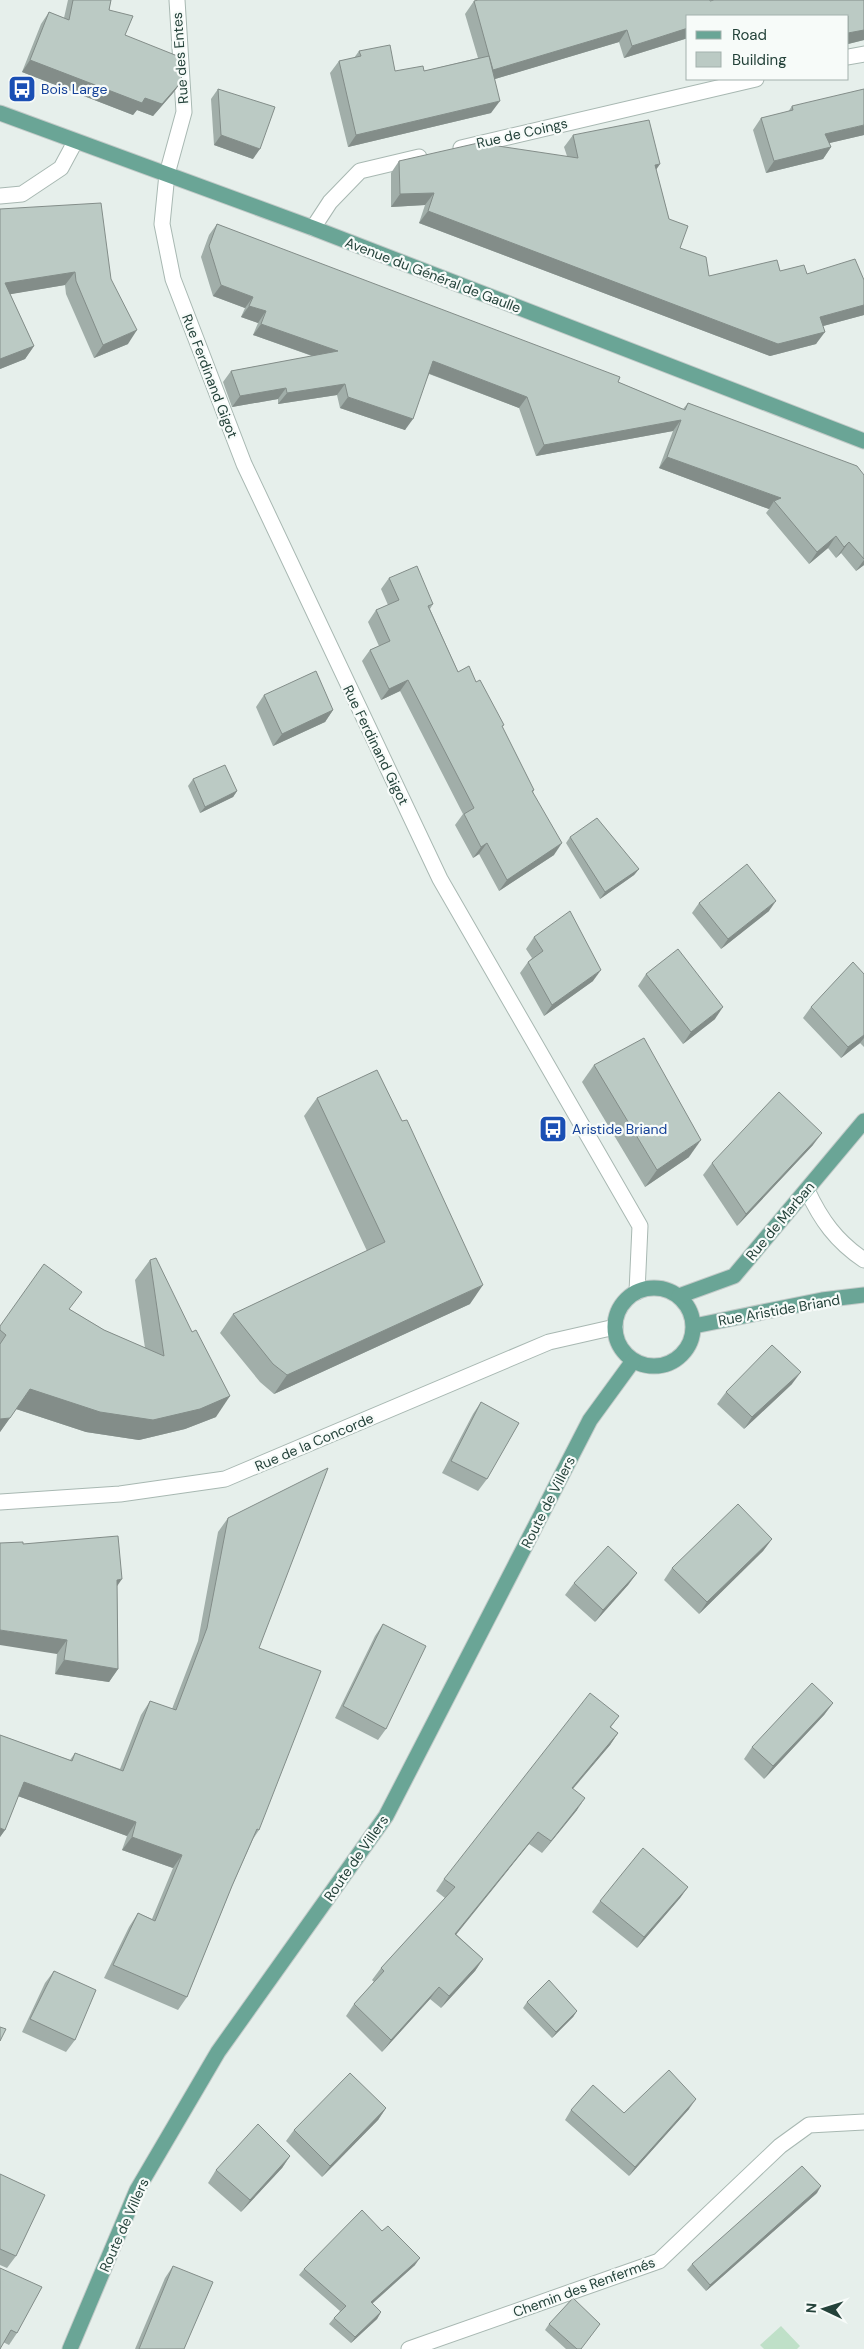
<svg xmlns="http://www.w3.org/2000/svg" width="864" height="2349" font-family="'DM Sans',sans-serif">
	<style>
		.green { fill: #bfe0c8 }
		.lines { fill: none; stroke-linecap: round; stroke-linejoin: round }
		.minor-casing { stroke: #a8b8b2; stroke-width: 17 }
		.major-casing { stroke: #c2cac8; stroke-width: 17 }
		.minor { stroke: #fff; stroke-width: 15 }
		.major { stroke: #6aa596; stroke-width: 15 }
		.wall { fill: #a1aea9 }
		.shaded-wall { fill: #838d89 }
		.building { fill: #bbcac4; stroke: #838d89 }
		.labels { text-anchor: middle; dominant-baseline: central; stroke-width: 4.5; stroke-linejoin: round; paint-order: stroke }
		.street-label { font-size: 14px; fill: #24423a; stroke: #f7fbf9 }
		.transit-label { font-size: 14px; fill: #164399; stroke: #f7fbf9; text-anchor: start }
	</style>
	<rect width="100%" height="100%" fill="#e6efeb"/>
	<path class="green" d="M781,2326L800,2346L797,2349H764L760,2345Z"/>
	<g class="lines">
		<defs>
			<g id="minor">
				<path d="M177,0L184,112L167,174L162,224L173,279L244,464L440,879L640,1226L637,1292"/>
				<path d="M848,57L864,54"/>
				<path d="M461,148L756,79"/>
				<path d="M0,196L22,194L61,168L75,142"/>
				<path d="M313,228L330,202L360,171L419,157"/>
				<path d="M807,1190C821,1220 836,1241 864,1260"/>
				<path d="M0,1502L120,1494L225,1479L549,1342L615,1327"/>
				<path d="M409,2349L659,2261L780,2146L809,2125L864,2122"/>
			</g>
			<g id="major">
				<path d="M0,113L313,228L864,441"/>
				<circle cx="654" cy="1327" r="39"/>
				<path d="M679,1296L734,1276L864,1121"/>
				<path d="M694,1326L822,1300L864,1295"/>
				<path d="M70,2349L137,2190L218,2052L386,1816L590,1420L633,1361"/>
			</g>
		</defs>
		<use href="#minor" class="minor-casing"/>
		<use href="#major" class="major-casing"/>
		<use href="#minor" class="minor"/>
		<use href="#major" class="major"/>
	</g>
	<g class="wall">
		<path d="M68,0H111L109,10L125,35L181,73L180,74L182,81L173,93L153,116L137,110L133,115L22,72L41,24L49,12L64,18Z"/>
		<path d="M864,0V40L848,44V16H688V38L624,58L619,42L495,79L491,113L348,147L330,73L339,61L354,58L359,51L395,71H424L478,58L465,14L474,1Z"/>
		<path d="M218,89L253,159L214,145L211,99Z"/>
		<path d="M792,106L864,135L829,143L831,147L823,159L766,173L753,130L761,118L788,112Z"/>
		<path d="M573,135L656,170L669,219L680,248L709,276L780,271L864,280V315L823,326L816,344L770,356L419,223L425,205L391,207V173L399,161L567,156L564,147Z"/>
		<path d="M0,209L111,279L128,344L94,358L66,294L65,285L10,294L34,346L25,359L0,369Z"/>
		<path d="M217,224L618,382L683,409L688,403L864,475V565L856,571L841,553L836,558L828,548L809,564L766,513L769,509L659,468L673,431L536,456L519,408L429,374L405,430L340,408L337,395L278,404V399L232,407L223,382L231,371L312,356L253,335L258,323L241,317L245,308L213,296L201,257L209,235Z"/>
		<path d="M389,578L433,604L430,609L458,672L476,682L502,727L534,790L533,792L554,855L499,891L479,854L473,858L455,825L463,814L400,691L381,700L362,661L370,650L379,646L368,622L376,610L388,605L381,589Z"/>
		<path d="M264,695L333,710L325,722L273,746L256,707Z"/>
		<path d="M193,779L237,791L233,797L200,813L188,786Z"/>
		<path d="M570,837L639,869L634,875L600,899L566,843Z"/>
		<path d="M699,903L769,911L721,949L692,913Z"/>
		<path d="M534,937L593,981L544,1016L520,973L528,962L532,958L526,949Z"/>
		<path d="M646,974L715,1019L683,1044L638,986Z"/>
		<path d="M864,974V1047L860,1043L841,1058L803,1018L811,1007Z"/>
		<path d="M594,1065L689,1157L645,1187L582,1082Z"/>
		<path d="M317,1098L470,1304L274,1394L260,1382L220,1333L233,1314L367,1251L304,1116Z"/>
		<path d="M813,1145L737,1226L703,1175L712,1163Z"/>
		<path d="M150,1260L216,1417L185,1429L139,1440L86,1432L16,1409L0,1432V1326L69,1309L104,1330L145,1348L135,1280Z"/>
		<path d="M792,1384L744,1429L717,1404L726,1392Z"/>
		<path d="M481,1402L487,1479L478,1491L442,1473L473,1414Z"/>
		<path d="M228,1518L259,1648V1830L253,1839L232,1886L187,1997L178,2010L104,1978L129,1927L138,1913L152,1919L173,1868L122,1850L127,1836L18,1796L5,1830L0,1837V1735L70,1760L75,1753L120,1769L141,1715L150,1701L172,1709L198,1641L218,1532Z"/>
		<path d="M772,1539L763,1551L699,1614L664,1580L672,1568Z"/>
		<path d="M23,1544L117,1586L118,1669L109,1682L55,1674L57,1654Z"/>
		<path d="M637,1573L628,1585L595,1622L565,1595L574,1583Z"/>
		<path d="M383,1624L386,1729L378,1740L335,1718L375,1636Z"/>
		<path d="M833,1703L824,1715L764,1779L744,1759L752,1747Z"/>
		<path d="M619,1716L611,1727L618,1733L610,1745L573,1789L577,1810L542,1853L529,1844L456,1934L483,1959L475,1971L441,2008L430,1999L382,2052L346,2016L354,2004L374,1982L372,1980L381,1968L445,1898L436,1891L444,1879Z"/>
		<path d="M688,1887L680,1898L637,1948L592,1912L600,1901Z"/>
		<path d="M54,1971L75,2040L66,2052L22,2032L45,1983Z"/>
		<path d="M527,2002L577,2011L573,2017L552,2038L523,2008Z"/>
		<path d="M386,2108L378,2120L322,2177L286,2141L294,2130Z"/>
		<path d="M689,2109L629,2176L565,2120L571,2110L624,2113Z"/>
		<path d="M290,2156L282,2168L241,2212L208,2183L216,2170Z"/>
		<path d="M0,2174L16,2256L7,2268L0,2265Z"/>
		<path d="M817,2193L706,2291L687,2270L692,2264Z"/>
		<path d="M415,2265L372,2304L381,2312L377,2319L351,2343L329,2324L334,2318L340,2311L299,2275L304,2269Z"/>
		<path d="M173,2266L184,2349H135L165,2278Z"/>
		<path d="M0,2268L17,2333L9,2345L3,2342Z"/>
		<path d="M549,2324L582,2349H566L545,2330Z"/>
	</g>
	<g class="shaded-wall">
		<path d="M688,28V38L624,58L632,46Z"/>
		<path d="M627,30L619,42L485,82L493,70Z"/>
		<path d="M864,30V40L848,44V33Z"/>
		<path d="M30,60L145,98L182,81L173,93L153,116L137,110L133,115L22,72Z"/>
		<path d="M500,101L491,113L348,147L356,135Z"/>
		<path d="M864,125V135L817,146L825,134Z"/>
		<path d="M221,135L260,149L253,159L214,145Z"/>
		<path d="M831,147L823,159L766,173L774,161Z"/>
		<path d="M660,164L652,176L655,165Z"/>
		<path d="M434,193L425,205L391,207L400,194Z"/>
		<path d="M428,211L825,332L816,344L770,356L419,223Z"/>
		<path d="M75,272L65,285L0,296L5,283Z"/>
		<path d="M221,285L253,297L245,308L213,296Z"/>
		<path d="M864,305V315L812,329L820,317Z"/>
		<path d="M249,306L266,311L258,323L241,317Z"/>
		<path d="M261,324L338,351L330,362L253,335Z"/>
		<path d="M137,330L128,344L94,358L103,345Z"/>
		<path d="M34,346L25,359L0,369V359Z"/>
		<path d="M433,361L527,397L519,408L425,372Z"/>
		<path d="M345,384L337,395L278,404L287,393Z"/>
		<path d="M286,388L278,399L232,407L240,396Z"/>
		<path d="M348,397L413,419L405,430L340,408Z"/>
		<path d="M681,420L673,431L536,456L544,445Z"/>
		<path d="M667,457L781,498L774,501L769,509L659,468Z"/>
		<path d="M836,536L828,548L809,564L817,552Z"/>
		<path d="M849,542L841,553L836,558L844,547Z"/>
		<path d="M864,560V565L856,571Z"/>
		<path d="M408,680L400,691L381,700L389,689Z"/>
		<path d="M333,710L325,722L273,746L282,734Z"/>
		<path d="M237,791L233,797L200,813L205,807Z"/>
		<path d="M487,843L479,854L473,858L481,847Z"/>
		<path d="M562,843L554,855L499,891L507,880Z"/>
		<path d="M639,869L634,875L600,899L605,892Z"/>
		<path d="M776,901L769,911L721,949L728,939Z"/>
		<path d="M601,970L593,981L544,1016L552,1005Z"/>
		<path d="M723,1007L715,1019L683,1044L691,1032Z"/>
		<path d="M864,1035V1038L860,1043L841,1058L848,1047Z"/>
		<path d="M822,1133L813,1145L737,1226L746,1214Z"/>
		<path d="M701,1140L689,1157L645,1187L657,1170Z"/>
		<path d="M483,1285L470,1304L274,1394L287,1375Z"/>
		<path d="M801,1372L792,1384L744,1429L752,1417Z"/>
		<path d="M30,1389L230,1396L216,1417L185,1429L139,1440L86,1432L16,1409Z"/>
		<path d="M10,1418L0,1432V1419Z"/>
		<path d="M772,1539L763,1551L699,1614L707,1602Z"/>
		<path d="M637,1573L628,1585L595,1622L603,1610Z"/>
		<path d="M122,1579L113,1592L117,1580Z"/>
		<path d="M0,1630L67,1640L57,1654L0,1645Z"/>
		<path d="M64,1660L118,1669L109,1682L55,1674Z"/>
		<path d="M833,1703L824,1715L764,1779L773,1766Z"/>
		<path d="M618,1733L610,1745L563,1800L572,1788Z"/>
		<path d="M24,1782L136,1822L127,1836L15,1795Z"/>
		<path d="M585,1798L577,1810L542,1853L551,1841Z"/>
		<path d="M0,1828L5,1830L0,1837Z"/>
		<path d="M538,1832L529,1844L447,1946L455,1934Z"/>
		<path d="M132,1837L182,1855L173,1868L122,1850Z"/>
		<path d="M688,1887L680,1898L637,1948L644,1937Z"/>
		<path d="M483,1959L475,1971L441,2008L449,1996Z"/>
		<path d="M439,1987L430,1999L382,2052L391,2040Z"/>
		<path d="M577,2011L573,2017L552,2038L556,2032Z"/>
		<path d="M696,2099L689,2109L629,2176L635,2167Z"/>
		<path d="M386,2108L378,2120L322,2177L330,2166Z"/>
		<path d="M290,2156L282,2168L241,2212L250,2200Z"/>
		<path d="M821,2186L817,2193L706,2291L710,2285Z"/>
		<path d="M420,2258L415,2265L366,2309L371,2302Z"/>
		<path d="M381,2312L377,2319L351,2343L355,2337Z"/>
	</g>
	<g class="building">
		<path d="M73,0H111L109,10L133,16L125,35L180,57L181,73H178L181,74L182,81L162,104L145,98L142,103L30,60L49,12L69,20Z"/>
		<path d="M478,0H710V1L714,0H864V30L848,33V16H688V28L632,46L627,30L493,70L474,1Z"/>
		<path d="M390,45L395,71L423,66L424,71L489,56L500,101L356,135L339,61L361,56L359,51Z"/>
		<path d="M218,89L275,107L260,149L221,135Z"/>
		<path d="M864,89V125L825,134L831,147L774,161L761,118L793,110L792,106Z"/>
		<path d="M649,120L660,164L655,165L669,219L688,226L680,248L706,257L709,276L777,260L780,271L804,265L807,274L855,259L864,280V305L820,317L825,332L778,344L428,211L434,193L400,194L399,161L478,143L578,158L573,135Z"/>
		<path d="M101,203L111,279L137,330L103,345L76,281L75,272L5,283L34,346L0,359V209Z"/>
		<path d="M217,224L620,377L618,382L685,410L688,403L857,466L864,475V559L849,542L844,547L836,536L817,552L774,501L781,498L667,457L681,420L544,445L527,397L433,361L413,419L348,397L345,384L287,393L286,388L240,396L231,371L338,351L261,324L266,311L249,306L253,297L221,285L209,246Z"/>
		<path d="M417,566L433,604L428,606L458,672L469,666L476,682L480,680L504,725L502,726L534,790L532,791L562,843L507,880L487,843L481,847L464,814L474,808L408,680L389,689L370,650L390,641L376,610L399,600L389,578Z"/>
		<path d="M316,671L333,710L282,734L264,695Z"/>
		<path d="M225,765L237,791L205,807L193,779Z"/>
		<path d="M597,818L639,869L605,892L570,837Z"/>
		<path d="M747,864L776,901L728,939L699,903Z"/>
		<path d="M570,911L601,970L552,1005L528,962L543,951L534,937Z"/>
		<path d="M678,949L723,1007L691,1032L646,974Z"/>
		<path d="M853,962L864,974V1035L848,1047L811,1007Z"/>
		<path d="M644,1038L701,1140L657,1170L594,1065Z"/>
		<path d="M377,1070L402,1121L407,1120L483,1285L287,1375L273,1364L233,1314L385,1242L317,1098Z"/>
		<path d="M779,1092L822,1133L746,1214L712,1163Z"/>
		<path d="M156,1258L192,1332L196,1330L230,1396L200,1409L153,1420L100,1412L30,1389L10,1418L0,1419V1344L6,1335L0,1330V1326L44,1264L82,1292L69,1309L104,1330L164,1356L150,1260Z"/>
		<path d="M772,1345L801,1372L752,1417L726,1392Z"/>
		<path d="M481,1402L519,1423L487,1479L451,1461Z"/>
		<path d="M328,1468L259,1648L321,1671L259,1830L257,1829L232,1886L187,1997L113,1965L138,1913L155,1921L182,1855L132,1837L136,1822L24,1782L5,1830L0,1828V1735L72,1761L75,1753L123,1771L150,1701L176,1710L207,1628L228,1518Z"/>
		<path d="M738,1504L772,1539L707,1602L672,1568Z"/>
		<path d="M118,1536L122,1579L117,1580L118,1669L64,1660L67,1640L0,1630V1543L23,1542V1544Z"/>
		<path d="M608,1546L637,1573L603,1610L574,1583Z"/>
		<path d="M383,1624L426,1646L386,1729L343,1706Z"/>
		<path d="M812,1683L833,1703L773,1766L752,1747Z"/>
		<path d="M590,1693L619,1716L610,1727L618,1733L572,1788L585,1798L551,1841L538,1832L455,1934L483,1959L449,1996L439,1987L391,2040L354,2004L384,1971L381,1968L455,1887L444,1879Z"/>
		<path d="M643,1848L688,1887L644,1937L600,1901Z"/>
		<path d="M54,1971L96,1990L75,2040L30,2019Z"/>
		<path d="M549,1980L577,2011L556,2032L527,2002Z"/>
		<path d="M0,2027L6,2029L0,2041Z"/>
		<path d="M669,2070L696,2099L635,2167L571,2110L593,2085L624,2113Z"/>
		<path d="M350,2073L386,2108L330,2166L294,2130Z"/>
		<path d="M258,2124L290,2156L250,2200L216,2170Z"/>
		<path d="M802,2166L821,2186L710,2285L692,2264Z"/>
		<path d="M0,2174L45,2195L16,2256L0,2249Z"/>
		<path d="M362,2210L382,2231L388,2226L420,2258L371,2302L381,2312L355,2337L334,2318L346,2306L304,2269Z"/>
		<path d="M173,2266L213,2282L184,2349H139Z"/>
		<path d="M0,2268L42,2287L17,2333L11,2330L0,2349Z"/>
		<path d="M573,2298L600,2324L581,2349H577L549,2324Z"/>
	</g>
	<defs>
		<symbol id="bus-square" viewBox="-11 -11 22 22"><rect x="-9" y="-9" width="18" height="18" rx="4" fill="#1a4fb4" stroke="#f7fbf9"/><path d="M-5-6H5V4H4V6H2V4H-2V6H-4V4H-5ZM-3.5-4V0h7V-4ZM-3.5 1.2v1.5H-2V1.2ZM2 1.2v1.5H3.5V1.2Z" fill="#fff"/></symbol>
	</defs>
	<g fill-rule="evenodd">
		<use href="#bus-square" x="6" y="73" width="32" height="32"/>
		<use href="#bus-square" x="537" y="1113" width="32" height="32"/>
	</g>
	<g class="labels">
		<g class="street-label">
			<text transform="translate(180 58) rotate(-94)">Rue des Entes</text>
			<text transform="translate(522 133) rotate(-13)">Rue de Coings</text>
			<text transform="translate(433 275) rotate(21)">Avenue du Général de Gaulle</text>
			<text transform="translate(210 376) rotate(69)">Rue Ferdinand Gigot</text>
			<text transform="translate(376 745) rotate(64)">Rue Ferdinand Gigot</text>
			<text transform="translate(780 1221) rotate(-50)">Rue de Marban</text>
			<text transform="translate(779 1310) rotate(-10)">Rue Aristide Briand</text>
			<text transform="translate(314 1442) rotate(-23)">Rue de la Concorde</text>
			<text transform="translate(548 1502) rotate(-63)">Route de Villers</text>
			<text transform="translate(356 1858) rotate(-55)">Route de Villers</text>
			<text transform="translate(124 2225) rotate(-66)">Route de Villers</text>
			<text transform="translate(584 2287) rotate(-20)">Chemin des Renfermés</text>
		</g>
		<g class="transit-label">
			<text x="41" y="89">Bois Large</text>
			<text x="572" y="1129">Aristide Briand</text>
		</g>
	</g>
	<rect x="686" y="15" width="162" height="65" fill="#f7fbf9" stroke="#a3b1ad"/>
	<rect x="696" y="31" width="25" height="8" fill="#6aa596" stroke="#a3b1ad"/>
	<text x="732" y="40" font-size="15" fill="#24423a">Road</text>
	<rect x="696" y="52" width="25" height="15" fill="#bbcac4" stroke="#a3b1ad"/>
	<text x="732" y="65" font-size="15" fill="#24423a">Building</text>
	<g transform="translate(824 2309) rotate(274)" stroke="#f7fbf9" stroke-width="4" paint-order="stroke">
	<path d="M0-4L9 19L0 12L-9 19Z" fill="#24423a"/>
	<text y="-8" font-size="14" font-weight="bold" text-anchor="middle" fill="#24423a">N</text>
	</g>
</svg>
